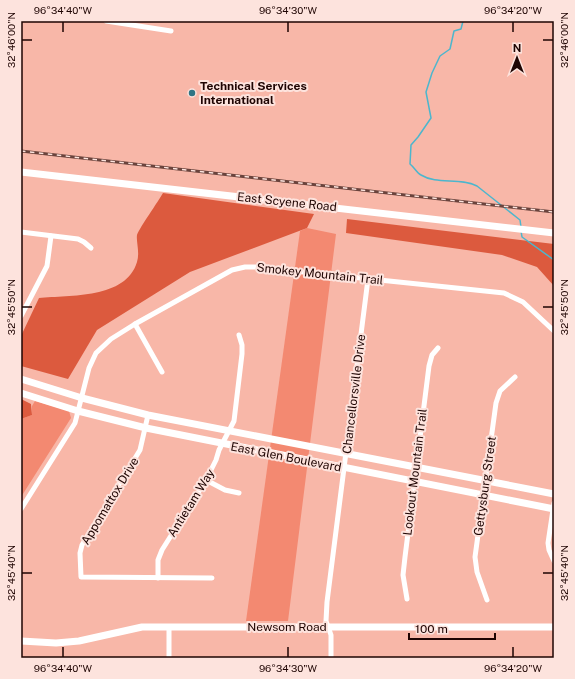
<svg xmlns="http://www.w3.org/2000/svg" width="575" height="679" font-family="'Public Sans',sans-serif">
	<style>
		.green { fill: #f38971 }
		.forest { fill: #dc5a3e }
		.lines { fill: none; stroke-linecap: round; stroke-linejoin: round }
		.stream { stroke: #4cb6cd; stroke-width: 1.5 }
		.street { stroke: #fff; stroke-width: 5 }
		.secondary { stroke: #fff; stroke-width: 7 }
		.rail-casing { stroke: #6a433c; stroke-width: 3 }
		.rail { stroke: #fde3dd; stroke-width: 1.5; stroke-dasharray: 4.5; stroke-linecap: butt }
		.ticks { fill: none; stroke: #1e0402; stroke-width: 1.5 }
		.poi-dot { fill: #307584; stroke: #fde3dd; stroke-width: 1.5 }
		.labels { text-anchor: middle; dominant-baseline: central; stroke-width: 4; stroke-linejoin: round; paint-order: stroke }
		.poi-label { font-size: 12px; font-weight: bold; fill: #1e0402; stroke: #fde3dd; text-anchor: start }
		.street-label { font-size: 12px; fill: #1e0402; stroke: #fde3dd }
		.neatline { fill: none; stroke: #1e0402; stroke-width: 1.5 }
		.ticks-label { font-size: 10px; text-anchor: middle; fill: #1e0402 }
	</style>
	<rect width="100%" height="100%" fill="#f8b7a8"/>
	<g class="green">
		<path d="M307,228L336,234L288,621H246L300,231Z"/>
		<path d="M35,401L69,411L71,418L21,497V419L32,415V406Z"/>
	</g>
	<g class="forest">
		<path d="M163,193L314,214L307,228L190,272L97,330L68,379L21,366V336L39,298C70,295 126,299 137,262C140,252 136,242 137,235C140,227 158,202 163,193Z"/>
		<path d="M347,219L554,244V286L537,267L502,255L346,233Z"/>
		<path d="M21,399L31,404L32,415L21,419Z"/>
	</g>
	<g class="lines">
		<g class="stream">
			<path d="M463,21L461,29L454,31L450,49L440,56L432,73L426,92L431,118L418,137L411,145L410,164C414,167 417,173 421,175C437,185 460,177 477,186L520,220L521,227"/>
			<path d="M521,231L522,237L554,260"/>
		</g>
		<g class="street">
			<path d="M106,21L171,31"/>
			<path d="M21,232L78,239L84,242L91,248"/>
			<path d="M21,316L47,266L51,236"/>
			<path d="M135,324L162,372"/>
			<path d="M148,415L140,450L82,545L80,553L81,577L212,578"/>
			<path d="M206,480L225,490L239,493"/>
			<path d="M554,503L548,543L549,550L554,561"/>
			<path d="M21,509L75,423L89,368L96,353L111,339L135,324L232,270L245,267H255L504,293L523,302L554,331"/>
			<path d="M158,578V560L162,550L206,480L216,460L219,450L234,421L242,354V345L239,335"/>
			<path d="M407,599L403,575L405,557L429,366L432,355L438,348"/>
			<path d="M487,600L477,572L475,557L496,403L500,391L515,377"/>
			<path d="M169,658V627"/>
			<path d="M331,658V635L326,621L327,602L368,279"/>
		</g>
		<g class="secondary">
			<path d="M21,172L554,233"/>
			<path d="M21,379L82,398L148,415L554,494"/>
			<path d="M21,393L78,411L146,428L554,509"/>
			<path d="M21,641L56,643L79,641L142,627H554"/>
		</g>
		<defs>
			<path id="rail" d="M21,151L554,212"/>
		</defs>
		<use href="#rail" class="rail-casing"/>
		<use href="#rail" class="rail"/>
	</g>
	<path class="ticks" d="M63,22V32M288,22V32M513,22V32M22,40H32M543,40H553M22,307H32M543,307H553M22,573H32M543,573H553M63,647V657M288,647V657M513,647V657"/>
	<circle class="poi-dot" cx="192" cy="93" r="4"/>
	<g class="labels">
		<g class="poi-label">
			<text x="200" y="86">Technical Services<tspan x="200" dy="14">International</tspan></text>
		</g>
		<g class="street-label">
			<text transform="translate(287 202) rotate(6)">East Scyene Road</text>
			<text transform="translate(320 274) rotate(6)">Smokey Mountain Trail</text>
			<text transform="translate(354 394) rotate(-83)">Chancellorsville Drive</text>
			<text transform="translate(286 457) rotate(11)">East Glen Boulevard</text>
			<text transform="translate(415 472) rotate(-83)">Lookout Mountain Trail</text>
			<text transform="translate(485 486) rotate(-82)">Gettysburg Street</text>
			<text transform="translate(110 501) rotate(-59)">Appomattox Drive</text>
			<text transform="translate(191 503) rotate(-58)">Antietam Way</text>
			<text x="287" y="627">Newsom Road</text>
		</g>
	</g>
	<rect width="575" height="679" fill="none" stroke="#fde3dd" stroke-width="44"/>
	<g transform="translate(517 58)" stroke="#fde3dd" stroke-width="3" paint-order="stroke">
	<path d="M0-3L7 15L0 10L-7 15Z" fill="#1e0402"/>
	<text y="-6" font-size="11" font-weight="bold" text-anchor="middle" fill="#1e0402">N</text>
	</g>
	<path d="M409 633v6h86v-6" fill="none" stroke="#1e0402" stroke-width="2"/>
	<text x="415" y="633" font-size="12" fill="#1e0402" stroke="#fde3dd" stroke-width="3" paint-order="stroke">100 m</text>
	<rect x="22" y="22" width="531" height="635" class="neatline"/>
	<g class="ticks-label">
		<text x="63" y="14">96°34'40"W</text>
		<text x="288" y="14">96°34'30"W</text>
		<text x="513" y="14">96°34'20"W</text>
		<text transform="translate(11 40) rotate(-90)" y="4">32°46'00"N</text>
		<text transform="translate(564 40) rotate(-90)" y="4">32°46'00"N</text>
		<text transform="translate(11 307) rotate(-90)" y="4">32°45'50"N</text>
		<text transform="translate(564 307) rotate(-90)" y="4">32°45'50"N</text>
		<text transform="translate(11 573) rotate(-90)" y="4">32°45'40"N</text>
		<text transform="translate(564 573) rotate(-90)" y="4">32°45'40"N</text>
		<text x="63" y="672">96°34'40"W</text>
		<text x="288" y="672">96°34'30"W</text>
		<text x="513" y="672">96°34'20"W</text>
	</g>
</svg>
